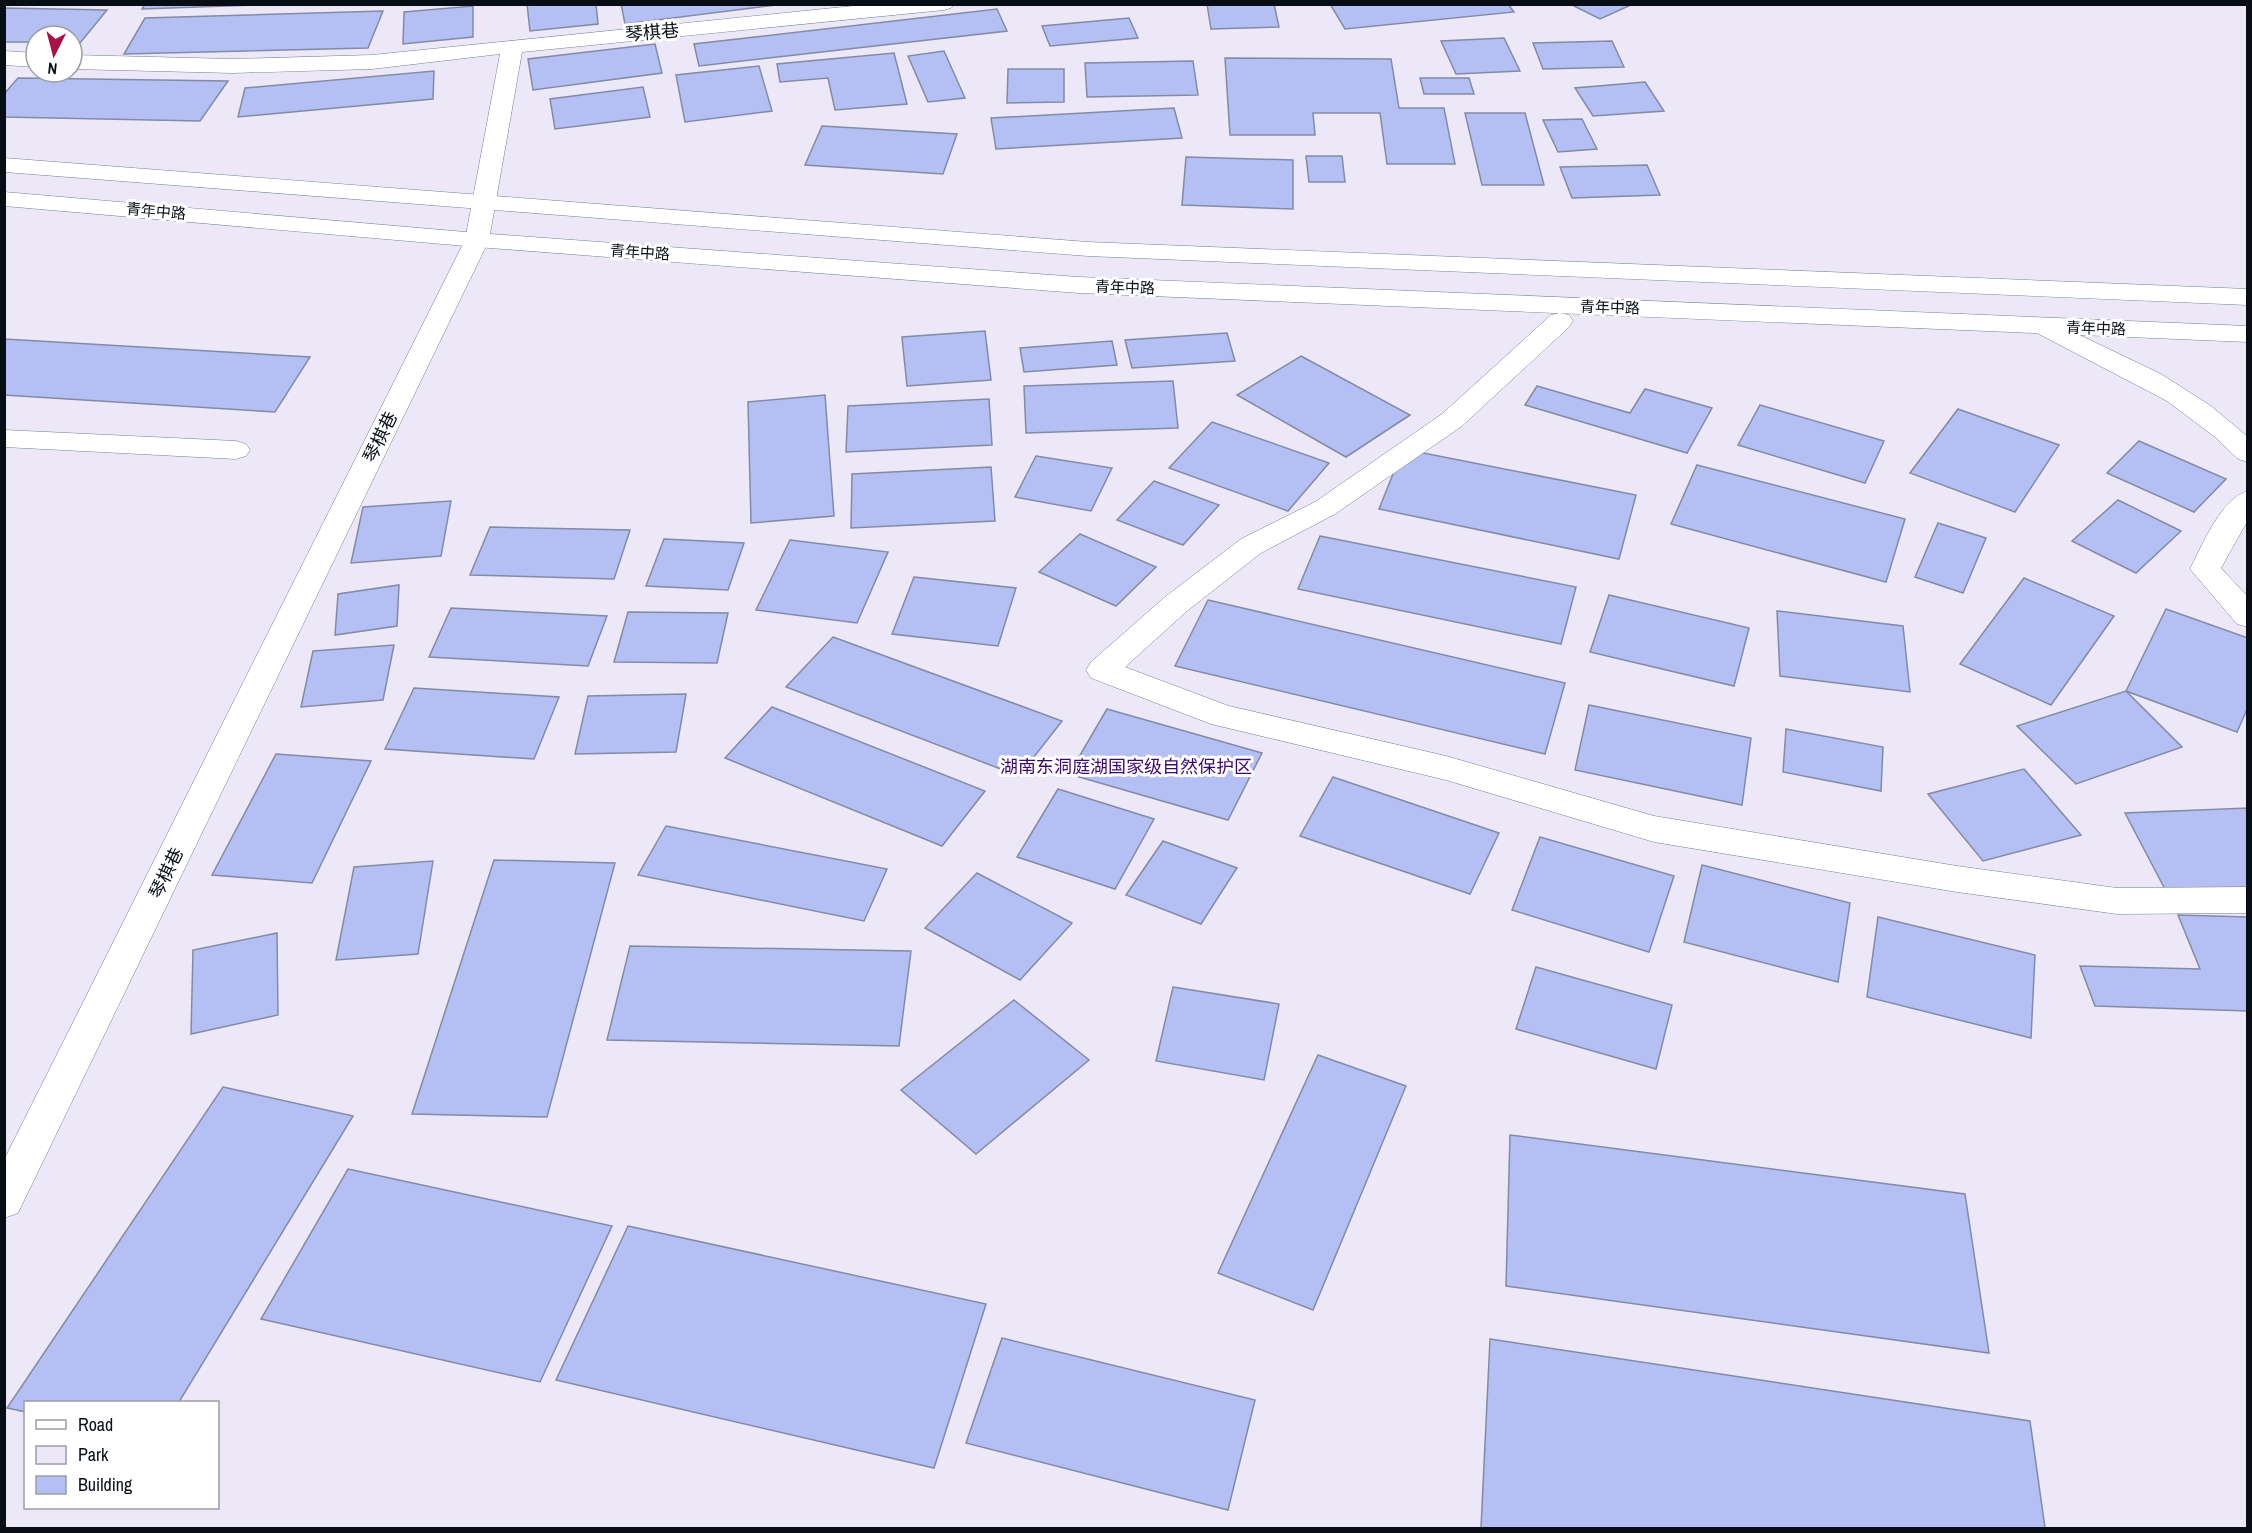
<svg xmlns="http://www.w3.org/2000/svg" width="2252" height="1533" font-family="'Archivo Narrow','Noto Sans SC',sans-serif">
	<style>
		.green { fill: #ede8f8; fill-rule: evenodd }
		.building { fill: #b4c0f4; stroke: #838aa6; stroke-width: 1.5 }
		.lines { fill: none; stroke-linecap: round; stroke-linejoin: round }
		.minor-casing { stroke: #6d8299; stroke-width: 1 }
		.secondary-casing { stroke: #6d8299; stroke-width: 1 }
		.minor { fill: #fff; fill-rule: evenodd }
		.secondary { fill: #fff; fill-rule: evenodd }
		.labels { text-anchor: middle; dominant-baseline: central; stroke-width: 6; stroke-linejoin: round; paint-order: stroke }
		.far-street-label { font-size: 15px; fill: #060d15; stroke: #fff }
		.street-label { font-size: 18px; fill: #060d15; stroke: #fff }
		.park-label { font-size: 18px; fill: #3c0870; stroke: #fff }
	</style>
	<rect width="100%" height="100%" fill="#fbfbfb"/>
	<path class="green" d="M5,5H2247V1528H5ZM36,36H72V72H36ZM26,1402H218V1508H26Z"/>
	<g class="building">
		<path d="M145,4H281L142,9Z"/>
		<path d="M527,4H596L598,24L530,31Z"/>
		<path d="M621,4H784L625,24Z"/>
		<path d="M1207,4H1274L1279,27L1211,29Z"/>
		<path d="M1330,4H1508L1514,12L1345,29Z"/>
		<path d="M1570,4H1633L1600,19Z"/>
		<path d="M473,6V37L403,44L404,12Z"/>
		<path d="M4,8L107,10L80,43H72V36H36V42H4Z"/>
		<path d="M997,9L1007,31L699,66L694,44Z"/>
		<path d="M383,11L368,48L124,54L145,18Z"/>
		<path d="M1129,18L1138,38L1050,46L1042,26Z"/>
		<path d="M1504,38L1520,71L1456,74L1441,41Z"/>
		<path d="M1612,41L1624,67L1543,69L1533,43Z"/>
		<path d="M655,44L662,73L533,90L528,59Z"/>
		<path d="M944,51L965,98L928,102L908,56Z"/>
		<path d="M894,53L907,104L835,110L828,78L780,82L777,64Z"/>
		<path d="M1225,58L1391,59L1399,108H1444L1455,164H1387L1380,113H1313L1315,135H1230Z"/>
		<path d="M1193,61L1198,95L1087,97L1085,63Z"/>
		<path d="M759,66L772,111L685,122L676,75Z"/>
		<path d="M1008,69H1064V102L1007,103Z"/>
		<path d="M434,71L433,99L238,117L245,88Z"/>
		<path d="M18,78L228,81L200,121L4,117V94Z"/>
		<path d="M1420,78H1469L1474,94H1424Z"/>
		<path d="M1645,82L1664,111L1593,116L1575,88Z"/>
		<path d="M643,87L650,117L555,129L550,99Z"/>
		<path d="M1174,108L1182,138L996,149L991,118Z"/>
		<path d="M1465,113H1525L1544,185H1482Z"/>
		<path d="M1582,119L1597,149L1558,152L1543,120Z"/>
		<path d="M822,126L957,134L943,174L805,165Z"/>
		<path d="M1306,156H1342L1345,182H1309Z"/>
		<path d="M1186,157L1293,160V209L1182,205Z"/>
		<path d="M1647,165L1660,195L1572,198L1560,167Z"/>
		<path d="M985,331L991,380L907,386L902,337Z"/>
		<path d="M1227,333L1235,361L1132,368L1125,340Z"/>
		<path d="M4,339L310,357L275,412L4,395Z"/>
		<path d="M1112,341L1117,365L1024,372L1020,348Z"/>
		<path d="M1301,356L1410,415L1346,457L1237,395Z"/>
		<path d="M1173,381L1178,428L1026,433L1024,386Z"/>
		<path d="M1537,386L1630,413L1645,389L1712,408L1687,453L1525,405Z"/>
		<path d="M825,395L834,516L751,523L748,402Z"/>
		<path d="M989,399L992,445L846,452L848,406Z"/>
		<path d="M1760,405L1884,441L1865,483L1738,445Z"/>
		<path d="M1958,409L2059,445L2015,512L1910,473Z"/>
		<path d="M1212,422L1329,463L1288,511L1169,468Z"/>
		<path d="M2139,441L2226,479L2194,512L2107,473Z"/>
		<path d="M1403,449L1636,495L1619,559L1379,509Z"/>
		<path d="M1036,456L1112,468L1091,511L1015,497Z"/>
		<path d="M1697,465L1905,519L1886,582L1671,524Z"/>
		<path d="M991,467L995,521L851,528L852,474Z"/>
		<path d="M1154,481L1219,505L1183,545L1117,520Z"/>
		<path d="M2118,500L2181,531L2136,573L2072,541Z"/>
		<path d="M451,501L441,556L351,563L363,507Z"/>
		<path d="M1938,523L1986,538L1963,593L1915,577Z"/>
		<path d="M490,527L630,530L614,579L470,575Z"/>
		<path d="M1080,534L1156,567L1116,606L1039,572Z"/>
		<path d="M1320,536L1576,587L1561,644L1298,589Z"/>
		<path d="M664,539L744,543L728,590L646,586Z"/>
		<path d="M790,540L888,552L857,623L756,610Z"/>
		<path d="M914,577L1016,588L998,646L892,634Z"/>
		<path d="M2024,578L2114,616L2051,705L1960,664Z"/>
		<path d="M399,585L397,626L335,635L338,594Z"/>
		<path d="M1609,595L1749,628L1734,686L1590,652Z"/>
		<path d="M1208,600L1565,683L1545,754L1175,666Z"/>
		<path d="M451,608L607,616L588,666L429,657Z"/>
		<path d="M2166,609L2248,638V707L2237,732L2126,691Z"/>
		<path d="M1777,611L1903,626L1910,692L1780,676Z"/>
		<path d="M628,612L728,613L717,663L614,662Z"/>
		<path d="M833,637L1062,721L1019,776L786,687Z"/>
		<path d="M394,645L383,700L301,707L313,651Z"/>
		<path d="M414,688L559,697L534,759L385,749Z"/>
		<path d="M2126,691L2182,747L2076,784L2017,726Z"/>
		<path d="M686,694L676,752L575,754L588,696Z"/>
		<path d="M1589,705L1751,738L1742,805L1575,770Z"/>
		<path d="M772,707L985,791L942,846L725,758Z"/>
		<path d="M1107,709L1262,753L1228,820L1069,774Z"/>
		<path d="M1786,729L1883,747L1881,791L1783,772Z"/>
		<path d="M276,754L371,761L312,883L212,875Z"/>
		<path d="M2024,769L2081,835L1983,861L1928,794Z"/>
		<path d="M1333,777L1499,833L1470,894L1300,836Z"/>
		<path d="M1058,789L1154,819L1115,889L1017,857Z"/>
		<path d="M2248,808V890L2167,893L2125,813Z"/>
		<path d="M666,826L887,869L864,921L638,875Z"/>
		<path d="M1540,837L1674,876L1649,952L1512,910Z"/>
		<path d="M1163,841L1237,868L1201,924L1126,895Z"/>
		<path d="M494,860L615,863L547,1117L412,1114Z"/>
		<path d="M433,861L418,954L336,960L354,867Z"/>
		<path d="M1702,865L1850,903L1838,982L1684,942Z"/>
		<path d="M977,873L1072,923L1020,980L925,928Z"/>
		<path d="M2178,915L2248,917V1011L2095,1006L2080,966L2200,969Z"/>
		<path d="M1878,917L2035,955L2031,1038L1867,997Z"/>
		<path d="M277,933L278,1015L191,1034L193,950Z"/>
		<path d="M630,946L911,951L899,1046L607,1040Z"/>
		<path d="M1536,967L1672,1005L1656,1069L1516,1029Z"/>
		<path d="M1173,987L1279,1004L1264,1080L1156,1061Z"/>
		<path d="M1014,1000L1089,1060L976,1154L901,1090Z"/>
		<path d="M1318,1055L1406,1086L1313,1310L1218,1273Z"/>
		<path d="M223,1087L353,1116L179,1402H26V1412L7,1408Z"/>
		<path d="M1510,1135L1965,1194L1989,1353L1506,1286Z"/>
		<path d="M348,1169L612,1226L540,1382L261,1319Z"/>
		<path d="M628,1226L986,1304L934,1468L556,1380Z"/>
		<path d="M1002,1338L1255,1400L1228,1510L966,1443Z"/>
		<path d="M1490,1339L2030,1421L2045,1528H1481Z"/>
	</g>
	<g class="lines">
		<defs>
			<g id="minor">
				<path d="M873,4H954L951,8L944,10L522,52L489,240L18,1213L4,1218V1160L465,240L500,54L372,69L233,73L72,69V55L233,59L372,55Z"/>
				<path d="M4,51L36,53V67L4,65Z"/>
				<path d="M1560,313L1569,315L1573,321L1569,327L1462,426L1335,514L1261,553L1187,611L1125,667L1229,706L1446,756L1654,816L1957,866L2117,888L2248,887V913L2117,914L1957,892L1654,842L1446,780L1211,724L1091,678L1086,670L1091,662L1165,597L1241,539L1315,502L1442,414L1551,315Z"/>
				<path d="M2044,318L2161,374L2211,406L2248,437V462L2238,459L2215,437L2167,401L2035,332L2031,326L2035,320Z"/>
				<path d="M4,430L236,441L246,444L250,450L246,456L236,459L4,447Z"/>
				<path d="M2248,491V520L2221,568L2248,597V627L2237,624L2190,569C2202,546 2221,498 2248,491Z"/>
			</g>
			<g id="secondary">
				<path d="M4,158L1088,242L2248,289V305L1088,256L4,172Z"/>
				<path d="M4,192L477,233L1079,277L2248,326V342L1079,293L477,247L4,206Z"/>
			</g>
		</defs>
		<use href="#minor" class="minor-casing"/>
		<use href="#secondary" class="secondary-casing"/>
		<use href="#minor" class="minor"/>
		<use href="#secondary" class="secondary"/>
	</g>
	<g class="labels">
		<g class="far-street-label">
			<text transform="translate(156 211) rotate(5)">青年中路</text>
			<text transform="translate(640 252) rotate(4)">青年中路</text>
			<text transform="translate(1125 287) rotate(2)">青年中路</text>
			<text transform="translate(1610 307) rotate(2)">青年中路</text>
			<text transform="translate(2096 328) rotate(2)">青年中路</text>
		</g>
		<g class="street-label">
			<text transform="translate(652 32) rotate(-5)">琴棋巷</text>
			<text transform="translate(380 437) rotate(-64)">琴棋巷</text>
			<text transform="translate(166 873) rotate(-64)">琴棋巷</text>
		</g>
		<g class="park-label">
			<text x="1126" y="766">湖南东洞庭湖国家级自然保护区</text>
		</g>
	</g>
	<rect width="2252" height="1533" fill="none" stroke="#060d15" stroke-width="12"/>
	<rect x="24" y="1401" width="195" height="108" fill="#ffffff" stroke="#9b9ea1" stroke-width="1.5"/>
	<rect x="36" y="1420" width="30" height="9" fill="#ffffff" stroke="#9b9ea1" stroke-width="1.5"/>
	<text x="78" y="1431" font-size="18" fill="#060d15">Road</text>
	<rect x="36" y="1446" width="30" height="18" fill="#ede8f8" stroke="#9b9ea1" stroke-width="1.5"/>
	<text x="78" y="1461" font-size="18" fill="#060d15">Park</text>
	<rect x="36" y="1476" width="30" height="18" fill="#b4c0f4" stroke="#9b9ea1" stroke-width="1.5"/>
	<text x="78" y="1491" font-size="18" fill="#060d15">Building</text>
	<g transform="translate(54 54) rotate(186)"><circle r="28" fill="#ffffff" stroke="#9b9ea1" stroke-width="1.5"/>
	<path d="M0-4.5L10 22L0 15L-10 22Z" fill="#a81245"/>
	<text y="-9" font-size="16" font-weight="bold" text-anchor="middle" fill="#060d15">N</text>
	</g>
</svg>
